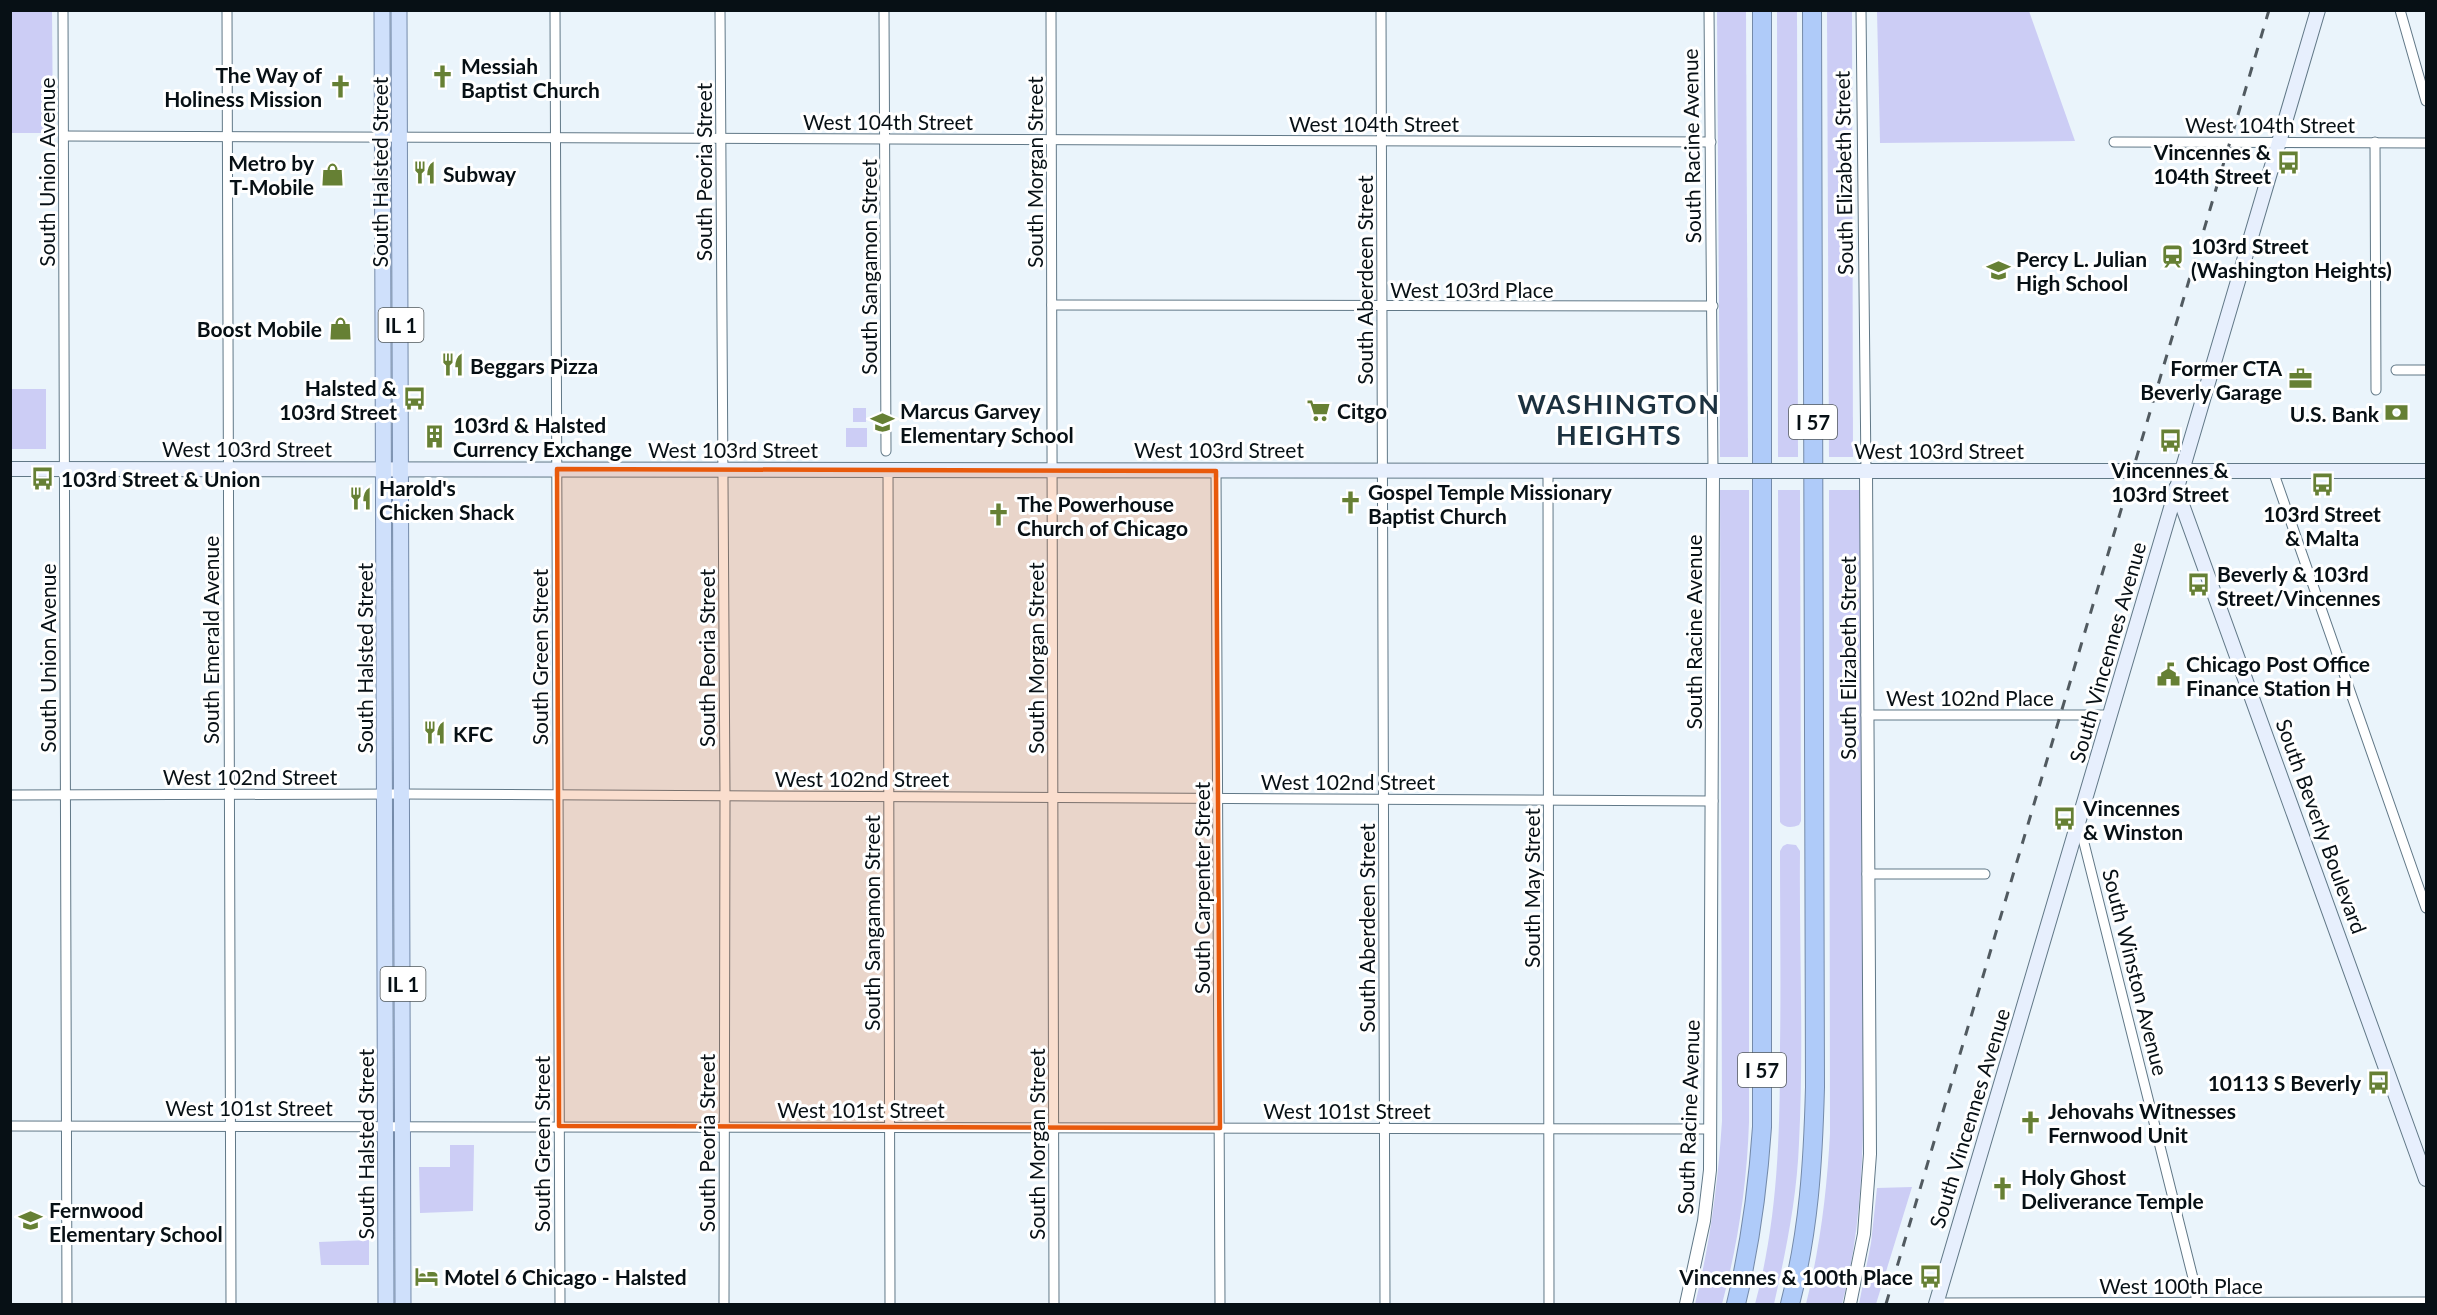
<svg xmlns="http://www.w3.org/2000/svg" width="2437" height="1315" font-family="Lato,sans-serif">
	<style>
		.green { fill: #cccdf5 }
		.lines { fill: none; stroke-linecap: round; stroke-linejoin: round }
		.minor-casing { stroke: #617887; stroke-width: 11 }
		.tertiary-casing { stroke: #617887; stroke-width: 14 }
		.secondary-casing { stroke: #617887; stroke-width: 16 }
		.primary-casing { stroke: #748aa9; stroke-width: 17 }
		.motorway-casing { stroke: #748aa9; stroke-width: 20 }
		.minor { stroke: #fff; stroke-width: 9 }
		.tertiary { stroke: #fff; stroke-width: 12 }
		.secondary { stroke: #e7effd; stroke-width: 14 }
		.primary { stroke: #cfe0fb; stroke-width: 15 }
		.motorway { stroke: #afcbf9; stroke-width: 18 }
		.rail { stroke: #515a60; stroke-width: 3; stroke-dasharray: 10 10; stroke-linecap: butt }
		.secondary-bridge-casing { stroke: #617887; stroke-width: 16; stroke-linecap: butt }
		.secondary-bridge { stroke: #e7effd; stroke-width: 14 }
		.marked { fill: #e8590c; fill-opacity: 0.2; stroke: #e8590c; stroke-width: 4.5; stroke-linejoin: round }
		.labels { text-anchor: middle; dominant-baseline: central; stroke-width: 6; stroke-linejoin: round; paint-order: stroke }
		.shield { fill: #fff; stroke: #51585b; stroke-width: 1.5 }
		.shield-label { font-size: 20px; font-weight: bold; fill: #071015 }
		.poi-label { font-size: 21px; font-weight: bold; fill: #071015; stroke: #fff; text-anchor: start }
		.street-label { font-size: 21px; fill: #071015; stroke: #fff }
		.district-label { font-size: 27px; font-weight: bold; letter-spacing: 1.5px; fill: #1c313f; stroke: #fff }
	</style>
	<rect width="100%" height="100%" fill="#eaf4fb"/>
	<g class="green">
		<path d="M10,11H52L53,133H11Z"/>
		<path d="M1717,11H1746L1748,457H1720Z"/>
		<path d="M1777,11H1797L1798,457H1778Z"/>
		<path d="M1827,11H1852L1853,457H1829Z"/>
		<path d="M1877,11H2029L2075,141L1880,143Z"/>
		<rect x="11" y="389" width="35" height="60"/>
		<rect x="853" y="408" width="13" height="14"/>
		<rect x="846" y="428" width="21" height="19"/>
		<path d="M1720,490H1749V1122C1747,1184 1738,1244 1722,1304H1695C1710,1244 1718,1183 1722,1121Z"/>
		<path d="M1778,490H1800L1801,821L1799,825C1792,828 1784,828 1780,822Z"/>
		<path d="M1829,490H1860C1861,647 1861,804 1862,962C1862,1074 1871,1195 1842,1304H1806C1820,1248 1827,1191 1830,1133Z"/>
		<path d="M1787,844L1796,845L1800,851C1799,948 1804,1046 1799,1143C1797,1197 1786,1251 1774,1304H1755C1778,1220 1780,1134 1780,1047C1781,982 1780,917 1780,851L1783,846Z"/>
		<path d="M450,1145H474L473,1211L420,1213L419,1167H450Z"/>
		<path d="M1912,1187L1876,1304H1859L1871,1243L1877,1188Z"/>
		<path d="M369,1240V1265H321L319,1242Z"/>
	</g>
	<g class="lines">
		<defs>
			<g id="minor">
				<path d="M63,10L67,1304"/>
				<path d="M227,10L231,1304"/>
				<path d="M555,10L560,1304"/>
				<path d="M720,10L725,795L724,1304"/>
				<path d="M884,10L886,451"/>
				<path d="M1051,10L1054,1304"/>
				<path d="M1381,10L1385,1304"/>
				<path d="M1709,10L1713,471"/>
				<path d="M1861,10L1866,471"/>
				<path d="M2400,10L2426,101"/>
				<path d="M64,136L1711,142"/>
				<path d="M2114,142L2426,143"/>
				<path d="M2375,142L2376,390"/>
				<path d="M1052,305L1713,306"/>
				<path d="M2396,370H2426"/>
				<path d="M888,470L890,1304"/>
				<path d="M1216,471L1220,1304"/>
				<path d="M1548,471L1549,1304"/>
				<path d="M2273,471L2426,908"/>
				<path d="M1866,715H2110"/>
				<path d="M10,795L402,794L1713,801"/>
				<path d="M2079,823L2196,1290V1304"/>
				<path d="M1867,874H1985"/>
				<path d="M10,1126L1711,1129"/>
				<path d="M1936,1303L2426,1302"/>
			</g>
			<g id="tertiary">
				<path d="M1686,1304L1704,1221L1710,1170L1713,471"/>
				<path d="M1850,1304L1864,1234L1870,1154L1866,471"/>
			</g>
			<g id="secondary">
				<path d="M10,469L1746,471"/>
				<path d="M1830,471H2426"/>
				<path d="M2176,488L2426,1179"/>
				<path d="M1936,1304L2318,10"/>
			</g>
			<g id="primary">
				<path d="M382,10L386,1304"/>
				<path d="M399,10L403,1304"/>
			</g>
			<g id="motorway">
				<path d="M1736,1304C1750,1246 1758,1186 1762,1127V10"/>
				<path d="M1790,1304C1809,1230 1813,1163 1815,1087L1812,10"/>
			</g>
		</defs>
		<use href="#minor" class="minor-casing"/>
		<use href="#tertiary" class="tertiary-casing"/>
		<use href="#secondary" class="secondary-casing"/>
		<use href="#primary" class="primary-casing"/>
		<use href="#motorway" class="motorway-casing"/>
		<use href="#minor" class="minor"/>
		<use href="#tertiary" class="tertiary"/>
		<use href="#secondary" class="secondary"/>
		<use href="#primary" class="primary"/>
		<use href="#motorway" class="motorway"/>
		<path class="rail" d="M1886,1304L2269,10"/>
		<defs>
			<path id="secondary-bridge" d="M1746,471H1830"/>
		</defs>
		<use href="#secondary-bridge" class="secondary-bridge-casing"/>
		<use href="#secondary-bridge" class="secondary-bridge"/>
	</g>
	<path class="marked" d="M557,469L1216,471L1220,1128L559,1126Z"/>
	<defs>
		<symbol id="church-bare" viewBox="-9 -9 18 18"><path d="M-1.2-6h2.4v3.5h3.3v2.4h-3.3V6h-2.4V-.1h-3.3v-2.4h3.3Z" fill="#668034" stroke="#fff" stroke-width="2.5" paint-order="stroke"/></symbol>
		<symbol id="bus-bare" viewBox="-9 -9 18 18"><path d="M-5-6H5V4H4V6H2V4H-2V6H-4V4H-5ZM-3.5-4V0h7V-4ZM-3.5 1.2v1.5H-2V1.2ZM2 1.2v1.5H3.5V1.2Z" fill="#668034" stroke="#fff" stroke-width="2.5" paint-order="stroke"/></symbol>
		<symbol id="restaurant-bare" viewBox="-9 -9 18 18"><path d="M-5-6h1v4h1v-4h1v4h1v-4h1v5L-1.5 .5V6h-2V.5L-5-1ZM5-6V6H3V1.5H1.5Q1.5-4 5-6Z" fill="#668034" stroke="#fff" stroke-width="2.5" paint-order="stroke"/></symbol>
		<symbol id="shop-bare" viewBox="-9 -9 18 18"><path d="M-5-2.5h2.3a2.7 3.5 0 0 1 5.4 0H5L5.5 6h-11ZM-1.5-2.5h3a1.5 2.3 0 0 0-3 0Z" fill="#668034" stroke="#fff" stroke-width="2.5" paint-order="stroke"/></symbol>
		<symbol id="station-bare" viewBox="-9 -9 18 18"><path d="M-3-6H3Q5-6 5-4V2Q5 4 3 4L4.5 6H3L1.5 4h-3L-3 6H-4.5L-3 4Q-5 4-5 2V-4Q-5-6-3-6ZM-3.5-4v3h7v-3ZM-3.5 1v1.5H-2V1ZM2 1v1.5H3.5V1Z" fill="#668034" stroke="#fff" stroke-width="2.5" paint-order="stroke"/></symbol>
		<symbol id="school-bare" viewBox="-9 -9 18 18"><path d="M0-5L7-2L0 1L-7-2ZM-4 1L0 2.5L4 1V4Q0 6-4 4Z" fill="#668034" stroke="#fff" stroke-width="2.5" paint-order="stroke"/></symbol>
		<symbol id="office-bare" viewBox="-9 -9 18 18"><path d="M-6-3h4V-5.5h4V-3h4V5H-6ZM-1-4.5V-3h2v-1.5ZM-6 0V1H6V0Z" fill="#668034" stroke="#fff" stroke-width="2.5" paint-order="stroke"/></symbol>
		<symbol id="supermarket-bare" viewBox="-9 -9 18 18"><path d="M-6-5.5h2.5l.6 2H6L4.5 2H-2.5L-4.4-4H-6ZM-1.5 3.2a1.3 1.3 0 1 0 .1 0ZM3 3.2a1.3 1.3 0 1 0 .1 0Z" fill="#668034" stroke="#fff" stroke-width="2.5" paint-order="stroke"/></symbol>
		<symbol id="bank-bare" viewBox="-9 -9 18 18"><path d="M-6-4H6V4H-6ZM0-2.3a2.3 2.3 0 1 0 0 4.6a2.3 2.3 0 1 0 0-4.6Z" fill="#668034" stroke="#fff" stroke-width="2.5" paint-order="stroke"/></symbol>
		<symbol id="building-bare" viewBox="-9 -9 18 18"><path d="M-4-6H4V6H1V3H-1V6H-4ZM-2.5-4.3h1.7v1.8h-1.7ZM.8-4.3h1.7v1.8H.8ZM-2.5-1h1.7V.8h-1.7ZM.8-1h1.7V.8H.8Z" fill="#668034" stroke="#fff" stroke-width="2.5" paint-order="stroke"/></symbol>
		<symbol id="civic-bare" viewBox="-9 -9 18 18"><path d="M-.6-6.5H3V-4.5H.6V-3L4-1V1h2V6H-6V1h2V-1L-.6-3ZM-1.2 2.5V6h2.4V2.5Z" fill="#668034" stroke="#fff" stroke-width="2.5" paint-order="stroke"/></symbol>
		<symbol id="hotel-bare" viewBox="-9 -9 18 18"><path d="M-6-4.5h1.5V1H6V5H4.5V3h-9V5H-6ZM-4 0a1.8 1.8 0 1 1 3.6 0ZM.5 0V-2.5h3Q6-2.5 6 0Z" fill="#668034" stroke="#fff" stroke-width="2.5" paint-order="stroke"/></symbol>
	</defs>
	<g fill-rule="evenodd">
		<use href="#church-bare" x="426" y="60" width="33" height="33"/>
		<use href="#church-bare" x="324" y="70" width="33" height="33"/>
		<use href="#bus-bare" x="2272" y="146" width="33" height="33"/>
		<use href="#restaurant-bare" x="408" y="156" width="33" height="33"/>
		<use href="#shop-bare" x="316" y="158" width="33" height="33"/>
		<use href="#station-bare" x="2156" y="240" width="33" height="33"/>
		<use href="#school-bare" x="1982" y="254" width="33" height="33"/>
		<use href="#shop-bare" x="324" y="312" width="33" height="33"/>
		<use href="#restaurant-bare" x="436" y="348" width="33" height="33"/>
		<use href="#office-bare" x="2284" y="362" width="33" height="33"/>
		<use href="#bus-bare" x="398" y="382" width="33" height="33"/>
		<use href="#supermarket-bare" x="1302" y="394" width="33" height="33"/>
		<use href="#bank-bare" x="2380" y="396" width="33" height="33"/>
		<use href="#school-bare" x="866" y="406" width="33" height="33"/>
		<use href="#building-bare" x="418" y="420" width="33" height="33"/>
		<use href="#bus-bare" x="2154" y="424" width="33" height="33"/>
		<use href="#bus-bare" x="26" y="462" width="33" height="33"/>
		<use href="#bus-bare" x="2306" y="468" width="33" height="33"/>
		<use href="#restaurant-bare" x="344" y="482" width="33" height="33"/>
		<use href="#church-bare" x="1334" y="486" width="33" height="33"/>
		<use href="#church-bare" x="982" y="498" width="33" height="33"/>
		<use href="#bus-bare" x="2182" y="568" width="33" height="33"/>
		<use href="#civic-bare" x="2152" y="658" width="33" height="33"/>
		<use href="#restaurant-bare" x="418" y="716" width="33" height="33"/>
		<use href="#bus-bare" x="2048" y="802" width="33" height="33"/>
		<use href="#bus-bare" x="2362" y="1066" width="33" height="33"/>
		<use href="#church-bare" x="2014" y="1106" width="33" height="33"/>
		<use href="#church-bare" x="1986" y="1172" width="33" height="33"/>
		<use href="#school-bare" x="14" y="1204" width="33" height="33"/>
		<use href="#hotel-bare" x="410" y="1260" width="33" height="33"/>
		<use href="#bus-bare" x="1914" y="1260" width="33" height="33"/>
	</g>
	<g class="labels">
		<g class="shield">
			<rect x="378.5" y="308" width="45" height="34" rx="4.5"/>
			<rect x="1789" y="405" width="48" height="34" rx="4.5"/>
			<rect x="380.5" y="967" width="45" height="34" rx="4.5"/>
			<rect x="1738" y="1053" width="48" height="34" rx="4.5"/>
		</g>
		<g class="shield-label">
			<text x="401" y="325">IL 1</text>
			<text x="1813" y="422">I 57</text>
			<text x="403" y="984">IL 1</text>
			<text x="1762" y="1070">I 57</text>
		</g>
		<g class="poi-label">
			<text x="461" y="65">Messiah<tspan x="461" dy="24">Baptist Church</tspan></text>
			<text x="322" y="74" text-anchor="end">The Way of<tspan x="322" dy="24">Holiness Mission</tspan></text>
			<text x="2271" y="151" text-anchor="end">Vincennes &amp;<tspan x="2271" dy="24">104th Street</tspan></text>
			<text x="314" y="162" text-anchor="end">Metro by<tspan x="314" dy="24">T-Mobile</tspan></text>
			<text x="443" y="173">Subway</text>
			<text x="2191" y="245">103rd Street<tspan x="2191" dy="24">(Washington Heights)</tspan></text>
			<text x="2016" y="258">Percy L. Julian<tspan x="2016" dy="24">High School</tspan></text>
			<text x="322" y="328" text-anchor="end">Boost Mobile</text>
			<text x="470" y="365">Beggars Pizza</text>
			<text x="2282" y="367" text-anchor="end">Former CTA<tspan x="2282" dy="24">Beverly Garage</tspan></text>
			<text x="397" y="387" text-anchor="end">Halsted &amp;<tspan x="397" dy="24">103rd Street</tspan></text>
			<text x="900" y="410">Marcus Garvey<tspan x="900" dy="24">Elementary School</tspan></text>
			<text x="1337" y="410">Citgo</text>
			<text x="2379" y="413" text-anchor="end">U.S. Bank</text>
			<text x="453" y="424">103rd &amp; Halsted<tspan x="453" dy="24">Currency Exchange</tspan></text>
			<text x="2170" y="469" text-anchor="middle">Vincennes &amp;<tspan x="2170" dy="24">103rd Street</tspan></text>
			<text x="61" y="478">103rd Street &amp; Union</text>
			<text x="379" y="487">Harold's<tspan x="379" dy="24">Chicken Shack</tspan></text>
			<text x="1368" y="491">Gospel Temple Missionary<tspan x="1368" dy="24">Baptist Church</tspan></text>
			<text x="1017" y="503">The Powerhouse<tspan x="1017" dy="24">Church of Chicago</tspan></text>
			<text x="2322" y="513" text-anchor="middle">103rd Street<tspan x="2322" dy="24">&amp; Malta</tspan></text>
			<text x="2217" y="573">Beverly &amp; 103rd<tspan x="2217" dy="24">Street/Vincennes</tspan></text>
			<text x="2186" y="663">Chicago Post Office<tspan x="2186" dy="24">Finance Station H</tspan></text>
			<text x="453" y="733">KFC</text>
			<text x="2083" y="807">Vincennes<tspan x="2083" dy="24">&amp; Winston</tspan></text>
			<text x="2361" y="1082" text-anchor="end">10113 S Beverly</text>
			<text x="2048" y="1110">Jehovahs Witnesses<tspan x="2048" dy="24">Fernwood Unit</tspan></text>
			<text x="2021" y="1176">Holy Ghost<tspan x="2021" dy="24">Deliverance Temple</tspan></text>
			<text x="49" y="1209">Fernwood<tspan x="49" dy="24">Elementary School</tspan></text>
			<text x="444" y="1276">Motel 6 Chicago - Halsted</text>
			<text x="1913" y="1276" text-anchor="end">Vincennes &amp; 100th Place</text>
		</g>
		<g class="street-label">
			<text x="888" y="121">West 104th Street</text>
			<text x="1374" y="123">West 104th Street</text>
			<text x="2270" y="124">West 104th Street</text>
			<text transform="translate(1691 146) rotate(-91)">South Racine Avenue</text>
			<text transform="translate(46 172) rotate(-90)">South Union Avenue</text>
			<text transform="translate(379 172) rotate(-90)">South Halsted Street</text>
			<text transform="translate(703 172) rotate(-90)">South Peoria Street</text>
			<text transform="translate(1034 172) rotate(-90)">South Morgan Street</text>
			<text transform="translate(1843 173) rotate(-91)">South Elizabeth Street</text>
			<text transform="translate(868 267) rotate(-90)">South Sangamon Street</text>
			<text transform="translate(1364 280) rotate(-90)">South Aberdeen Street</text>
			<text x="1472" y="289">West 103rd Place</text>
			<text x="247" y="448">West 103rd Street</text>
			<text x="733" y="449">West 103rd Street</text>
			<text x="1219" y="449">West 103rd Street</text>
			<text x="1939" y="450">West 103rd Street</text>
			<text transform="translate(1693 632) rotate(-90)">South Racine Avenue</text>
			<text transform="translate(210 640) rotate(-90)">South Emerald Avenue</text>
			<text transform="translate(2107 652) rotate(-74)">South Vincennes Avenue</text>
			<text transform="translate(539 657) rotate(-90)">South Green Street</text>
			<text transform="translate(47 658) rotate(-90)">South Union Avenue</text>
			<text transform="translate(364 658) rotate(-90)">South Halsted Street</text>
			<text transform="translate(706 658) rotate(-90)">South Peoria Street</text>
			<text transform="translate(1035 658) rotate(-90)">South Morgan Street</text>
			<text transform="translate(1847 658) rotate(-90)">South Elizabeth Street</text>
			<text x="1970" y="697">West 102nd Place</text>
			<text x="250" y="776">West 102nd Street</text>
			<text x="862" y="778">West 102nd Street</text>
			<text x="1348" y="781">West 102nd Street</text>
			<text transform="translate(2322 826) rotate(70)">South Beverly Boulevard</text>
			<text transform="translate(1201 888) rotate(-90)">South Carpenter Street</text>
			<text transform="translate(1531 888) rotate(-90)">South May Street</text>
			<text transform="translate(871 923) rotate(-90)">South Sangamon Street</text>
			<text transform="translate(1366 928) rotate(-90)">South Aberdeen Street</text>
			<text transform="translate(2136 972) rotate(76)">South Winston Avenue</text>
			<text x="249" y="1107">West 101st Street</text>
			<text x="861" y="1109">West 101st Street</text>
			<text x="1347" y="1110">West 101st Street</text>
			<text transform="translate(1688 1117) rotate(-88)">South Racine Avenue</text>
			<text transform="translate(1969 1118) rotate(-73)">South Vincennes Avenue</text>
			<text transform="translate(706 1143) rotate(-90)">South Peoria Street</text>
			<text transform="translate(365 1144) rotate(-90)">South Halsted Street</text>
			<text transform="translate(541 1144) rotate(-90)">South Green Street</text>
			<text transform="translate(1036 1144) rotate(-90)">South Morgan Street</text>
			<text x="2181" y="1285">West 100th Place</text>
		</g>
		<g class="district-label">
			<text x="1619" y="403">WASHINGTON<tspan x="1619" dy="31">HEIGHTS</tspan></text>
		</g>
	</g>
	<rect width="2437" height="1315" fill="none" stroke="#071015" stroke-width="24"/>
</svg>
